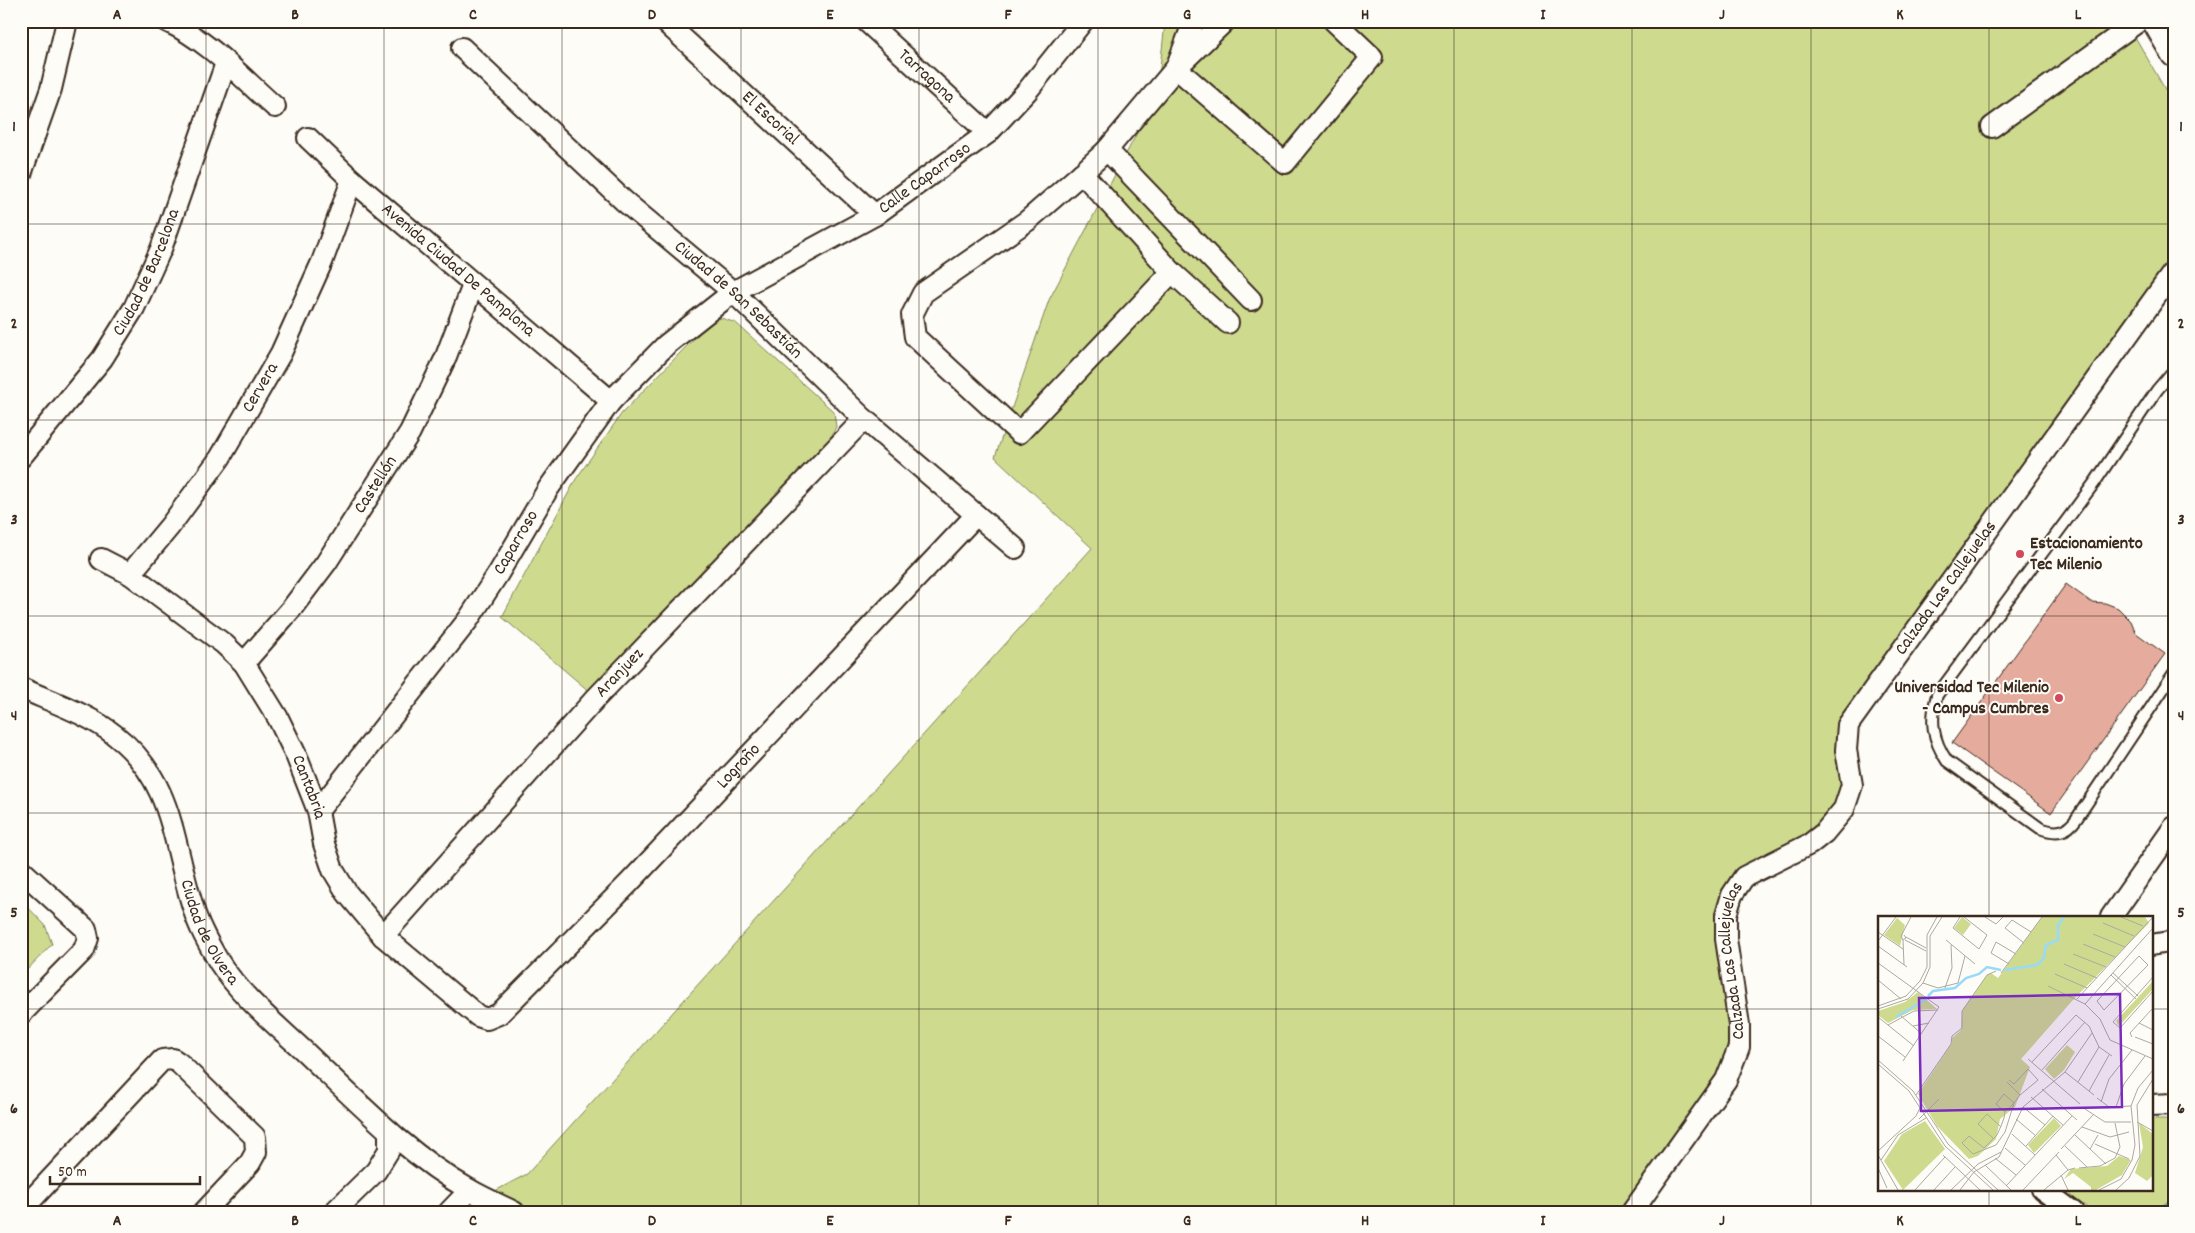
<svg xmlns="http://www.w3.org/2000/svg" width="2195" height="1233" font-family="Dekko,sans-serif">
	<style>
		.green { fill: #cedb8f; stroke: #848256 }
		.lines { fill: none; stroke-linecap: round; stroke-linejoin: round }
		.stream { stroke: #7294a1; stroke-width: 6 }
		.building { fill: #e5ac9e; stroke: #3b2a1e }
		.service-casing { stroke: #3b2a1e; stroke-width: 14 }
		.minor-casing { stroke: #3b2a1e; stroke-width: 24 }
		.tertiary-casing { stroke: #3b2a1e; stroke-width: 29 }
		.service { stroke: #fdfcf7; stroke-width: 10 }
		.minor { stroke: #fdfcf7; stroke-width: 20 }
		.tertiary { stroke: #fdfcf7; stroke-width: 25 }
		.grid { fill: none; stroke: #3b2a1e; stroke-width: 1; stroke-opacity: 0.55 }
		.poi-dot { fill: #d1495b; stroke: #fdfcf7; stroke-width: 2 }
		.labels { text-anchor: middle; dominant-baseline: central; stroke-width: 4; stroke-linejoin: round; paint-order: stroke }
		.street-label { font-size: 18px; fill: #3b2a1e; stroke: #fdfcf7 }
		.poi-label { font-size: 18px; font-weight: bold; fill: #3b2a1e; stroke: #fdfcf7; text-anchor: start }
		.inset-river { fill: none; stroke: #97daf9; stroke-width: 2.5 }
		.inset-road { fill: none; stroke: #afa8a0; stroke-width: 1 }
		.view { fill: #7b2cbf; fill-opacity: 0.15; stroke: #7b2cbf; stroke-width: 2.5 }
		.inset-edge { fill: none; stroke: #3b2a1e; stroke-width: 2.5 }
		.neatline { fill: none; stroke: #3b2a1e; stroke-width: 2 }
		.grid-label { font-size: 16px; text-anchor: middle; font-weight: bold; fill: #3b2a1e }
	</style>
	<rect width="100%" height="100%" fill="#fdfcf7"/>
	<filter id="ink" filterUnits="userSpaceOnUse"><feTurbulence type="fractalNoise" baseFrequency=".02" numOctaves="2"/><feDisplacementMap in="SourceGraphic" scale="10" xChannelSelector="R" yChannelSelector="G"/><feConvolveMatrix kernelMatrix="1 2 1 2 8 2 1 2 1" color-interpolation-filters="sRGB"/></filter>
	<g filter="url(#ink)">
		<g class="green">
			<path d="M1167,21H2126L2174,105V256L1843,731L1852,782L1838,814L1787,845L1727,897L1732,1019L1725,1076L1629,1212H440L478,1200L527,1174L1092,548L995,457L1049,300L1157,95L1165,23Z"/>
			<path d="M721,318L736,323L834,412L836,427L830,439L590,692L502,617L576,479L622,413L710,322Z"/>
			<path d="M21,900L45,925L52,944L21,976Z"/>
			<path d="M2151,1119H2174V1212H2093L2062,1189H2151Z"/>
		</g>
		<g class="lines">
			<path class="stream" d="M2146,1212L2158,1210L2174,1202"/>
		</g>
		<path class="building" d="M2066,584L2091,602L2105,603L2118,608L2131,621L2136,633L2165,654L2051,813L1952,743Z"/>
		<g class="lines">
			<defs>
				<path id="service" d="M2174,370L2157,390L2095,482L1937,695C1930,720 1932,739 1947,761L2040,828C2056,834 2067,833 2077,818L2174,673"/>
				<g id="minor">
					<path d="M166,21C208,40 241,77 275,107"/>
					<path id="s1" d="M664,21L875,215"/>
					<path id="s2" d="M866,21L988,133"/>
					<path d="M1194,21L1176,68L1285,163L1372,57L1334,21"/>
					<path d="M1225,21L1176,68L1107,150L1082,173L1027,221L923,293L912,315L915,337L1019,433L1172,272L1228,323"/>
					<path id="s3" d="M462,48L624,201L733,292L864,419L1015,548"/>
					<path d="M1992,127L2139,21"/>
					<path id="s4" d="M308,138L352,180L611,401"/>
					<path d="M1107,150L1251,300"/>
					<path d="M1082,173L1172,272"/>
					<path d="M21,174L51,89L67,21"/>
					<path id="s5" d="M21,457L102,359L134,308L161,249L226,63"/>
					<path id="s6" d="M101,559L130,574L224,644L244,663L278,718L296,755L318,811L324,844L333,870L347,893L383,936L478,1016L487,1019L499,1014L629,883L976,515"/>
					<path id="s7" d="M130,574L170,526L220,458L281,353L322,262L352,180"/>
					<path id="s8" d="M244,663L292,608L326,563L410,432L445,359L473,285"/>
					<path id="s9" d="M21,688C52,702 89,714 116,736C174,782 172,842 193,907C198,926 209,945 219,962C241,996 273,1022 302,1049C355,1099 407,1155 470,1190C484,1198 500,1205 514,1212"/>
					<path id="s10" d="M318,811L468,620L498,574L548,489L611,401L666,345L733,292L875,215L988,133L1028,90L1083,21"/>
					<path d="M21,870L86,929L88,938L84,950L21,1014"/>
					<path d="M2111,917L2174,827"/>
					<path id="s11" d="M383,936L595,699L864,419"/>
					<path d="M2151,945L2174,941"/>
					<path d="M2151,1105L2174,1104"/>
					<path d="M2042,1189L2073,1212"/>
					<path d="M21,1211L162,1060L173,1059L179,1063L255,1137L256,1152L250,1163L204,1212"/>
					<path d="M334,1212L376,1171L389,1150V1131"/>
					<path d="M449,1212L470,1190"/>
					<path id="s12" d="M1632,1212L1726,1080L1739,1047V1025L1726,939V915L1732,895L1744,877L1810,844L1824,833L1844,809L1852,785L1846,750L1848,725L2174,271"/>
				</g>
				<path id="tertiary" d="M2155,21L2174,54"/>
			</defs>
			<use href="#service" class="service-casing"/>
			<use href="#minor" class="minor-casing"/>
			<use href="#tertiary" class="tertiary-casing"/>
			<use href="#service" class="service"/>
			<use href="#minor" class="minor"/>
			<use href="#tertiary" class="tertiary"/>
		</g>
	</g>
	<path class="grid" d="M206,21V1212M384,21V1212M562,21V1212M741,21V1212M919,21V1212M1098,21V1212M1276,21V1212M1454,21V1212M1632,21V1212M1811,21V1212M1989,21V917M21,224H2174M21,420H2174M21,616H2174M21,813H2174M21,1009H1879M2151,1009H2174M1989,1189V1212"/>
	<g class="poi-dot">
		<circle cx="2020" cy="554" r="5"/>
		<circle cx="2059" cy="698" r="5"/>
	</g>
	<g class="labels">
		<g class="street-label">
			<text stroke="none"><textPath href="#s2" startOffset="82">Tarragona</textPath></text>
			<text stroke="none"><textPath href="#s1" startOffset="144">El Escorial</textPath></text>
			<text stroke="none"><textPath href="#s10" startOffset="892">Calle Caparroso</textPath></text>
			<text stroke="none"><textPath href="#s4" startOffset="200">Avenida Ciudad De Pamplona</textPath></text>
			<text stroke="none"><textPath href="#s5" startOffset="225">Ciudad de Barcelona</textPath></text>
			<text stroke="none"><textPath href="#s3" startOffset="374">Ciudad de San Sebastián</textPath></text>
			<text stroke="none"><textPath href="#s7" startOffset="228">Cervera</textPath></text>
			<text stroke="none"><textPath href="#s8" startOffset="222">Castellón</textPath></text>
			<text stroke="none"><textPath href="#s10" startOffset="334">Caparroso</textPath></text>
			<text stroke="none"><textPath href="#s12" startOffset="750">Calzada Las Callejuelas</textPath></text>
			<text stroke="none"><textPath href="#s11" startOffset="354">Aranjuez</textPath></text>
			<text stroke="none"><textPath href="#s6" startOffset="979">Logroño</textPath></text>
			<text stroke="none"><textPath href="#s6" startOffset="318">Cantabria</textPath></text>
			<text stroke="none"><textPath href="#s9" startOffset="328">Ciudad de Olvera</textPath></text>
			<text stroke="none"><textPath href="#s12" startOffset="285">Calzada Las Callejuelas</textPath></text>
		</g>
		<g class="poi-label">
			<text x="2030" y="544">Estacionamiento<tspan x="2030" dy="21">Tec Milenio</tspan></text>
			<text x="2049" y="688" text-anchor="end">Universidad Tec Milenio<tspan x="2049" dy="21">- Campus Cumbres</tspan></text>
		</g>
	</g>
	<g transform="translate(1878 916)">
		<rect width="275" height="275" fill="#fdfcf7"/>
		<path d="M84,1L93,8L85,19L76,12ZM164,1H267L271,7L194,85L143,143L152,151L137,191L122,203L118,223L100,240L91,243L59,210L40,178L74,127L73,123L83,114L84,95L109,59L113,57L120,62ZM19,2L27,9L22,30L6,19ZM275,65V73L241,110L238,105ZM40,76L59,93L35,94L10,107L0,99V95L27,86ZM189,129L197,136L186,154L176,163L167,153ZM176,202L183,210L156,237L150,229ZM47,205L67,233L25,274L6,245L24,218ZM261,207L275,218V259L269,265L257,257L265,231ZM241,240L253,244L244,259L218,274H213V271L195,257L186,263L193,253L229,250Z" fill="#cedb8f"/>
		<path class="inset-river" d="M127,54L159,49L166,42L168,29L180,24V9L186,1M50,80L55,75L77,72L88,62L101,58L109,51L123,54M18,101L49,83"/>
		<path class="inset-road" d="M82,1L75,12L101,33L109,19L86,1M107,1L118,8L125,1M243,1L265,10M225,7L256,20M0,16L25,33M215,18L247,31M26,19L28,22L25,24L23,20L33,1M28,21L48,32M25,24L26,49M27,24L48,35M68,24L97,48M0,25L18,1M146,27L127,12L134,4L153,16M205,28L237,41M0,30L29,51M195,38L228,51M261,40L270,49L226,94L219,85ZM0,47L61,91L25,145M131,48L113,37L118,26L138,38M186,48L219,62M123,57L164,1M235,57L260,80M177,58L209,72M233,59L258,83M275,61L235,106L242,112L275,75M0,64L23,83M45,67L60,72L80,67L87,40M170,70L207,88L222,103L232,124L275,143M67,72L74,52L73,29M199,83L275,1M207,88L275,12M0,90L28,80L42,65L49,51V19L59,1M0,93L30,83L45,67L52,51V20L64,1M23,100L44,118M0,101L36,130M261,107L275,114M10,109L36,95L60,94M35,110L51,107M0,120L27,141M254,121L252,117L275,92M257,121L275,128M150,143L202,188M0,144L35,175L70,228L120,274M154,146L198,99L211,110L221,131L234,140M0,148L31,175L67,230L115,274M164,154L207,106M187,156L216,179M129,166L142,179M200,166L221,131M164,173L199,204M211,175L231,139M38,179L73,128L74,120L84,112V95L109,59L118,55M153,181L185,209M219,182L231,191L253,190M223,186L231,163L254,134M145,191L167,209M238,191L246,168L267,140M207,193L227,206H253M127,196L118,188L126,178L136,187L127,216L118,229L95,238L84,227L91,220L106,232L119,219L123,210L126,202L127,196L136,187L142,179L160,164L150,153L136,168L131,164M41,203L61,183M138,203L158,220M259,206L275,215M204,211L232,221L251,216M134,218L157,239M197,219L228,248M116,223L100,208L109,198L123,211M217,228L251,243M148,230L175,200M187,230L209,251M127,232L147,249M183,233L215,199M212,233L220,219M0,235L38,200L42,192M0,239L20,274M65,239L102,274M178,239L190,254M117,242L138,259M3,244L20,219L48,202M107,249L133,274M0,252L9,272M201,252L222,250L237,242L242,231L237,207M183,259L190,274M128,270L194,200M37,274L67,241M56,274L77,251M73,274L100,248L123,236M82,274L96,256L121,241L145,191L187,156L214,117M145,274L181,236M166,274L190,254L197,252M221,274L243,263L254,244L257,229L253,190L260,172L275,154M238,274L251,262L262,240L259,189L275,163"/>
		<path class="view" d="M242,78L244,191L43,195L41,82Z"/>
		<rect width="275" height="275" class="inset-edge"/>
	</g>
	<rect width="2195" height="1233" fill="none" stroke="#fdfcf7" stroke-width="55"/>
	<path d="M50 1176v8h150v-8" fill="none" stroke="#3b2a1e" stroke-width="2.5"/>
	<text x="58" y="1176" font-size="15" fill="#3b2a1e" stroke="#fdfcf7" stroke-width="4" paint-order="stroke">50 m</text>
	<rect x="28" y="28" width="2140" height="1178" class="neatline"/>
	<g class="grid-label">
		<text x="117" y="19">A</text>
		<text x="295" y="19">B</text>
		<text x="473" y="19">C</text>
		<text x="652" y="19">D</text>
		<text x="830" y="19">E</text>
		<text x="1008" y="19">F</text>
		<text x="1187" y="19">G</text>
		<text x="1365" y="19">H</text>
		<text x="1543" y="19">I</text>
		<text x="1722" y="19">J</text>
		<text x="1900" y="19">K</text>
		<text x="2078" y="19">L</text>
		<text x="14" y="131">1</text>
		<text x="2181" y="131">1</text>
		<text x="14" y="328">2</text>
		<text x="2181" y="328">2</text>
		<text x="14" y="524">3</text>
		<text x="2181" y="524">3</text>
		<text x="14" y="720">4</text>
		<text x="2181" y="720">4</text>
		<text x="14" y="917">5</text>
		<text x="2181" y="917">5</text>
		<text x="14" y="1113">6</text>
		<text x="2181" y="1113">6</text>
		<text x="117" y="1225">A</text>
		<text x="295" y="1225">B</text>
		<text x="473" y="1225">C</text>
		<text x="652" y="1225">D</text>
		<text x="830" y="1225">E</text>
		<text x="1008" y="1225">F</text>
		<text x="1187" y="1225">G</text>
		<text x="1365" y="1225">H</text>
		<text x="1543" y="1225">I</text>
		<text x="1722" y="1225">J</text>
		<text x="1900" y="1225">K</text>
		<text x="2078" y="1225">L</text>
	</g>
</svg>
